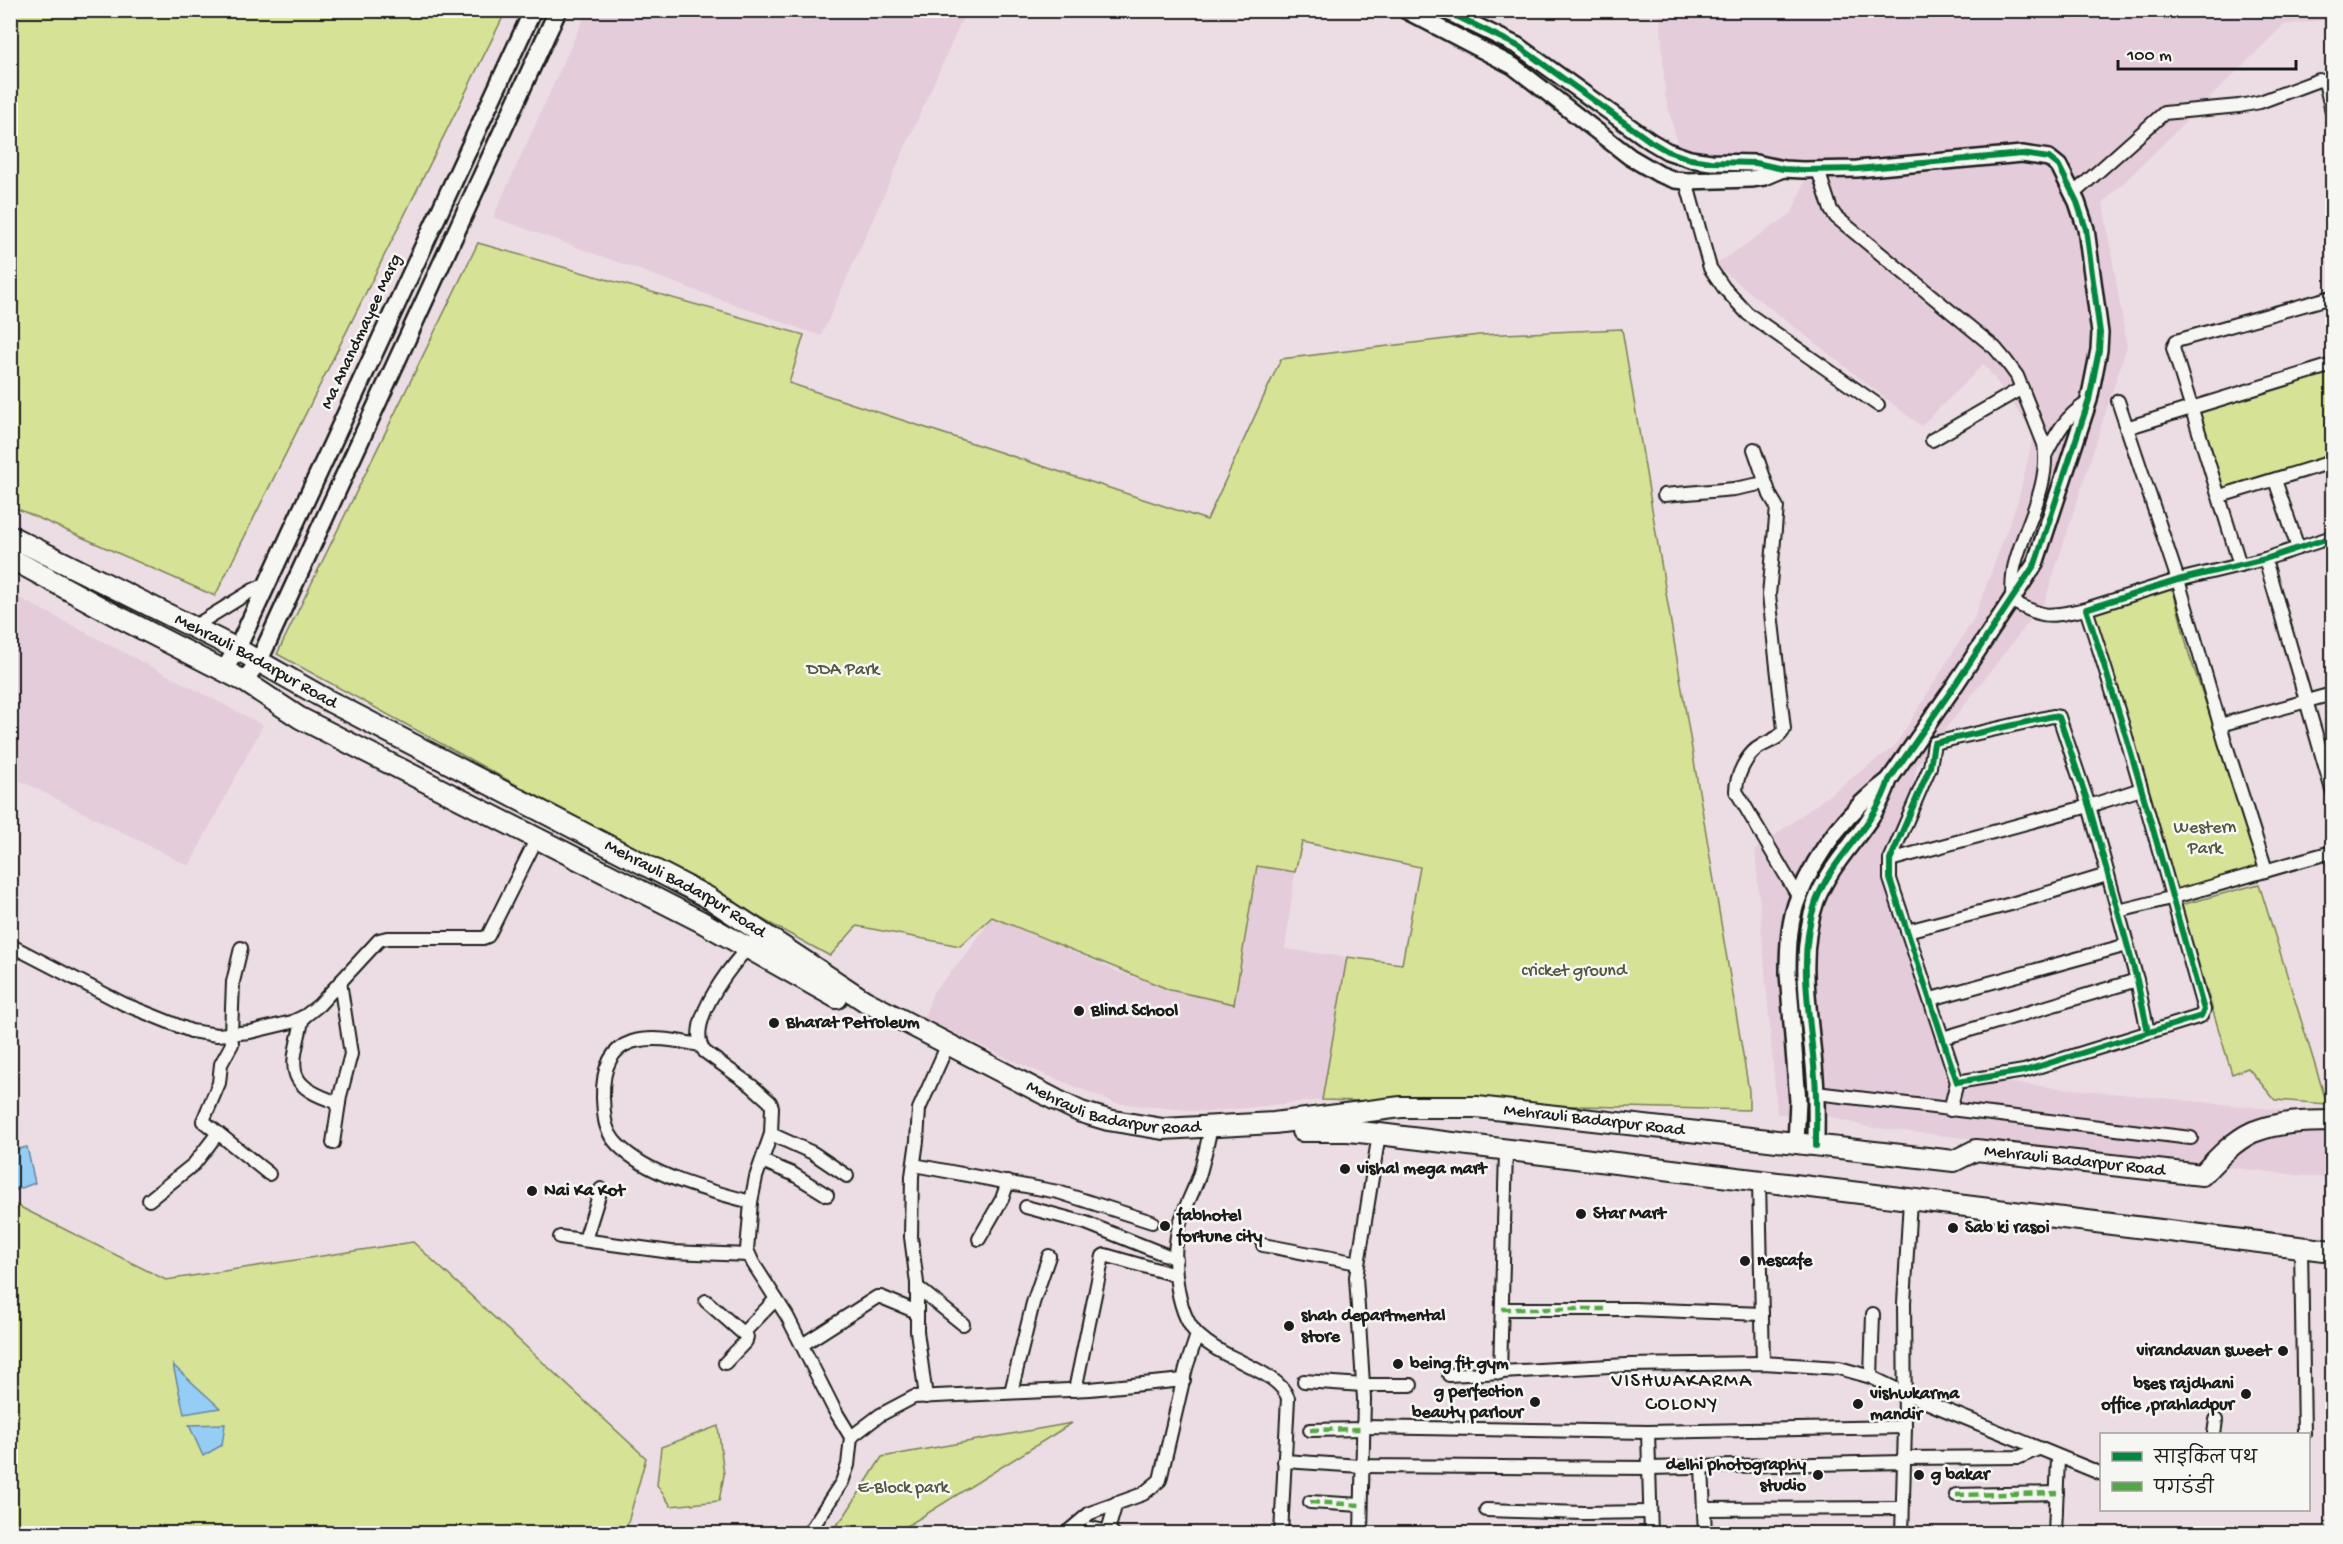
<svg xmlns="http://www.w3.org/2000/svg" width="2343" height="1544" font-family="'Gochi Hand','Playpen Sans Deva',sans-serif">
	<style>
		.built { fill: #e5ccda }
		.green { fill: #d6e295; stroke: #797f58; stroke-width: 1.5 }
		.water { fill: #96cdf5; stroke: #65869e; stroke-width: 1.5 }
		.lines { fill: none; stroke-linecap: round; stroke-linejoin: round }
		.minor-casing { stroke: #1c1c1c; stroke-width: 16 }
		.tertiary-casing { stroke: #1c1c1c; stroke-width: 20 }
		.secondary-casing { stroke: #1c1c1c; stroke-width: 21 }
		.primary-casing { stroke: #1c1c1c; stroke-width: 24 }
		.minor { stroke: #f6f6f2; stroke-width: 12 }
		.tertiary { stroke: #f6f6f2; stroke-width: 15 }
		.secondary { stroke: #f6f6f2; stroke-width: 16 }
		.primary { stroke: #f6f6f2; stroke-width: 20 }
		.quiet { stroke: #52a943; stroke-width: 4.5; stroke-dasharray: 9 4.5; stroke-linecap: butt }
		.cycleway-casing { stroke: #f6f6f2; stroke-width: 10 }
		.cycleway { stroke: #00873e; stroke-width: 6 }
		.poi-dot { fill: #1c1c1c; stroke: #f6f6f2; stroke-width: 2 }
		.labels { text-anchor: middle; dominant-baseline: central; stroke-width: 5; stroke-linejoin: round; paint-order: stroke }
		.street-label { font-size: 18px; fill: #1c1c1c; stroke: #f6f6f2 }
		.park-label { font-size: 18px; fill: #545740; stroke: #f6f6f2 }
		.poi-label { font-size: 18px; font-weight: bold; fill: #1c1c1c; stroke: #f6f6f2; text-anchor: start }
		.neighbourhood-label { font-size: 20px; letter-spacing: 1.5px; fill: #1c1c1c; stroke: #f6f6f2 }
	</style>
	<rect width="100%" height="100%" fill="#ecdde4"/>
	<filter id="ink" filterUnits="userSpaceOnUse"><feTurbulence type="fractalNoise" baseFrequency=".0167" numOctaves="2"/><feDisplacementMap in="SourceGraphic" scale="12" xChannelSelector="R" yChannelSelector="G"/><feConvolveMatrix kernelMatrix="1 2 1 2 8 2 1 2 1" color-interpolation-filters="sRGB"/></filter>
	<g filter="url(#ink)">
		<g class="built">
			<path d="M587,11H966L821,336L493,217Z"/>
			<path d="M1660,11H2332V19L2284,25L2103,203L2127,346L2045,601L1917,766L1897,873L1952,1077L2332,1115V1179L1867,1127L1823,1115L1777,1114L1755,850L1895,746L1974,618L2018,500L2034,433L1984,364L1921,426L1715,265L1792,213L1812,162L1745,174L1682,161L1665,96Z"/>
			<path d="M10,593L263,725L189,866L11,776Z"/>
			<path d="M1257,866L1295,872L1285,949L1347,957L1322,1100L1206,1112L1115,1103L1013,1061L924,1018L933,992L966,955L992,917L1119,972L1170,990Z"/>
		</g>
		<g class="green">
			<path d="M11,10L506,11L215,596L11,506Z"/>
			<path d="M478,243L804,335L789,383L1207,520L1281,359L1479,335L1622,329L1749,1091V1110L1322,1100L1347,957L1402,964L1420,867L1302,842L1295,872L1257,866L1234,1004L1170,990L992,917L960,946L857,926L830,956L277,654Z"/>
			<path d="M2332,372V467L2225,499L2198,412Z"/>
			<path d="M2172,586L2189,654L2262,868L2174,894L2091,612Z"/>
			<path d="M2259,884L2327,1104L2275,1100L2248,1068L2232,1074L2181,905Z"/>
			<path d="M10,1202L166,1280L413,1242L646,1458L625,1533H11Z"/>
			<path d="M1072,1423L896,1533H830L845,1515L882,1457Z"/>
			<path d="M718,1426L724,1475L719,1501L671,1506L657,1485L661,1447Z"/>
		</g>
		<g class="water">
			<path d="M27,1147L35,1183L11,1192V1151Z"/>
			<path d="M173,1365L220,1408L184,1414Z"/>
			<path d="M225,1424L222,1445L203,1456L189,1425Z"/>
		</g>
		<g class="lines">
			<defs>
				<g id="minor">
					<path d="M1818,170L1831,210L1836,217L1995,348L2006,361L2017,376L2044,444C2051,488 2023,527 2014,568C2012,578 2012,590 2012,601C2046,620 2049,616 2086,609"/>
					<path d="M1686,181L1710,268L1724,288L1748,314L1878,405"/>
					<path d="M2073,194L2164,113L2239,106L2260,102L2319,80L2325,82L2332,112"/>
					<path d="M2118,401L2178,580L2225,742L2266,870"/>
					<path d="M2126,428L2332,365"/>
					<path d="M1932,440L2022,388"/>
					<path d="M1754,449L1770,495L1777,507L1769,595L1784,729C1780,739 1769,741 1761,746C1747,753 1736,776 1736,791L1798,896"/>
					<path d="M2046,454C2057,432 2066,416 2087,403"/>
					<path d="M2275,480L2298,548"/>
					<path d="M1664,495L1734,489L1765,483"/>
					<path d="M2220,496L2332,462"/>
					<path d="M2265,559L2332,790"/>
					<path d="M2240,565L2173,348L2176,341L2332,297"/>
					<path d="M193,627L253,590L267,584"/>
					<path d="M2220,725L2332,694"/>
					<path d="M1890,860L2089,806L2141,789"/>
					<path d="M2118,911C2190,895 2261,871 2332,852"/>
					<path d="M1907,931L2011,904L2107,875"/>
					<path d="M762,934C739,953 681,1024 705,1052L752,1086L770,1102L772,1107L771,1134L756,1177L751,1202L747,1250L753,1263L787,1316L834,1409L851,1437L848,1465L842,1482L808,1534"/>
					<path d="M10,945L124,1004L191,1031L217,1035L250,1032L292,1022L305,1016L319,1005L379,940L387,938H483L488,936L536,840"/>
					<path d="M241,948L233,982L231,1034L232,1044L221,1064L219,1083L203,1121L269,1174"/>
					<path d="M1931,999L2127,945"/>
					<path d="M303,1017C292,1067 281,1085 339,1103"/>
					<path d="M2148,1032L2137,980L2089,806L2059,717L2053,716L1934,743L1930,767L1890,860V879L1957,1082L2024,1071L2201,1016L2204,1010C2166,876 2130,742 2086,609L2178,580L2265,559L2332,537"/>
					<path d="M1943,1038L2137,980"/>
					<path d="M700,1045C650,1035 601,1029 603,1098C604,1116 604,1131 618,1145C649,1176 709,1191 751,1202"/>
					<path d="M1816,1093L2191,1138"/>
					<path d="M1950,1110L1957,1082"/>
					<path d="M771,1134L813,1153L847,1176"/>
					<path d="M1209,1136C1206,1149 1203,1163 1199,1176C1192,1196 1180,1215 1177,1236C1172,1264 1177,1316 1199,1336C1210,1346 1224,1354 1238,1360C1254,1369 1281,1379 1288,1398L1281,1534"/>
					<path d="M333,1143L340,1096L351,1054L340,982"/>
					<path d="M762,1161L793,1174L827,1195"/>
					<path d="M914,1165L1058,1192L1152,1222"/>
					<path d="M1759,1182L1763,1363"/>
					<path d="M149,1200L194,1164L218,1133"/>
					<path d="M1026,1207L1086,1223L1176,1259"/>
					<path d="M560,1237L671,1252L749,1255"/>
					<path d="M979,1239L1002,1199L1008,1182"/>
					<path d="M585,1240L601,1189"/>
					<path d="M1263,1245L1358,1263"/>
					<path d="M2301,1247L2304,1434"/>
					<path d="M917,1287L963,1324"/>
					<path d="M706,1301L747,1337"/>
					<path d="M1502,1309H1634L1762,1314"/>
					<path d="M802,1345L877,1297H881L917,1312"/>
					<path d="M725,1363L746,1341V1330L776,1299"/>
					<path d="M1500,1373L1506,1151"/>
					<path d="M1449,1375L1627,1365L1763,1363L1839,1368L1871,1377L1904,1393L2102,1474"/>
					<path d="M1871,1377L1873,1314"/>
					<path d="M1304,1381L1363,1385H1411"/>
					<path d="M1075,1390L1103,1256L1105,1255L1175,1275"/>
					<path d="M1011,1392L1033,1303L1049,1256"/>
					<path d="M926,1397L917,1331V1283L911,1237L912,1176L917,1141L919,1109L948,1044"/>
					<path d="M1364,1427L1648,1432L1905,1427"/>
					<path d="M1310,1430L1363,1429"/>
					<path d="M1648,1432L1651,1534"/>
					<path d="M2214,1434L2216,1420"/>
					<path d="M851,1437L880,1415L914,1397L1090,1389L1184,1380"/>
					<path d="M1903,1458L2020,1457L2038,1449"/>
					<path d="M1284,1461L1361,1466L1649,1468L1903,1462"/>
					<path d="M1702,1466L1705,1534"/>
					<path d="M1956,1495L2057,1493"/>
					<path d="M1310,1502L1361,1505"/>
					<path d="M1704,1509L1902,1508"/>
					<path d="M1486,1510L1584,1513L1650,1512"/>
					<path d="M1091,1528L1113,1533"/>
					<path d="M1065,1534L1090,1513L1143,1494L1160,1480L1186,1368L1197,1335"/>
					<path d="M1107,1534L1116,1503"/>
					<path d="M1361,1534L1364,1399L1356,1277L1379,1134"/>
					<path d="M1902,1534L1905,1427L1904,1303L1910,1200"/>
					<path d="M2055,1534L2058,1458"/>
				</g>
				<g id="tertiary">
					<path d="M1405,10L1513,66L1630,157L1659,174L1675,180L1686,181L1751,179L1764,177L1783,169"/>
					<path d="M1444,10L1518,46L1650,141L1667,151L1690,159L1711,162L1756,163L1783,169L1803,170L1857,169L2022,154L2049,158L2059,166L2077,202L2086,229L2100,333L2099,350L2089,400L2035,564L1955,685L1889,780C1875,827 1834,854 1816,901C1796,957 1811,1019 1815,1077C1817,1100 1816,1123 1816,1146"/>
					<path d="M1796,1143L1798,1101L1788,973C1788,948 1789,919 1799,896C1817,851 1849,809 1889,780"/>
				</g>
				<g id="secondary">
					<path d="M224,670L237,649L533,10"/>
					<path d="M244,681L259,661L558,10"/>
				</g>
				<g id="primary">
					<path id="s1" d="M10,536L237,649L329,701L709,898L865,1001L1056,1100L1081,1112L1108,1120L1163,1129L1274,1123L1401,1107H1477L1954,1161L1976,1150L2202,1175C2216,1160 2233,1141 2253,1132C2278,1122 2306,1121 2332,1121"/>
					<path d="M10,558L113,614L244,681L300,718L700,921L837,998"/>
					<path d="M1302,1131H1348L1379,1134L2332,1251"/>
				</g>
			</defs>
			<use href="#minor" class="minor-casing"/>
			<use href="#tertiary" class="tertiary-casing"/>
			<use href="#secondary" class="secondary-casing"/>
			<use href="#primary" class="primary-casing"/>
			<use href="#minor" class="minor"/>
			<use href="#tertiary" class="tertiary"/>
			<use href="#secondary" class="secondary"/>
			<use href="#primary" class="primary"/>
			<g class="quiet">
				<path d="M1502,1309H1604"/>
				<path d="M1310,1430L1363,1429"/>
				<path d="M1956,1495L2057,1493"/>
				<path d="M1310,1502L1361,1505"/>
			</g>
			<defs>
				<g id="cycleway">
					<path d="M1444,10L1518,46L1650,141L1667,151L1690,159L1711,162L1756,163L1783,169L1803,170L1857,169L2022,154L2049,158L2059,166L2077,202L2086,229L2100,333L2099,350L2089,400L2035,564L1955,685L1889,780C1875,827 1834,854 1816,901C1796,957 1811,1019 1815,1077C1817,1100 1816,1123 1816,1146"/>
					<path d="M2148,1032L2137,980L2089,806L2059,717L2053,716L1934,743L1930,767L1890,860V879L1957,1082L2024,1071L2201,1016L2204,1010C2166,876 2130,742 2086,609L2178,580L2265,559L2332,537"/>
				</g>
			</defs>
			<use href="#cycleway" class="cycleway-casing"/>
			<use href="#cycleway" class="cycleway"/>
		</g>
	</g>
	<g class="poi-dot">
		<circle cx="1079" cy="1011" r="6"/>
		<circle cx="774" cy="1023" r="6"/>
		<circle cx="1345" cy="1169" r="6"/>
		<circle cx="532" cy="1191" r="6"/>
		<circle cx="1581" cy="1214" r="6"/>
		<circle cx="1165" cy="1226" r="6"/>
		<circle cx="1953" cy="1228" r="6"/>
		<circle cx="1745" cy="1261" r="6"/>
		<circle cx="1289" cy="1326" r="6"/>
		<circle cx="2283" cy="1351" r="6"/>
		<circle cx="1398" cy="1364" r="6"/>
		<circle cx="2246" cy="1394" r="6"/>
		<circle cx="1535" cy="1402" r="6"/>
		<circle cx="1858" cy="1404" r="6"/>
		<circle cx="1818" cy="1475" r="6"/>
		<circle cx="1919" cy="1475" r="6"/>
	</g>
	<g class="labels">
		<g class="street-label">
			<text transform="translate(362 332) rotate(-65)">Ma Anandmayee Marg</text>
			<text stroke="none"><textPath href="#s1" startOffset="276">Mehrauli Badarpur Road</textPath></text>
			<text stroke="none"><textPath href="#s1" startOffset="762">Mehrauli Badarpur Road</textPath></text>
			<text stroke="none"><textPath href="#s1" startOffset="1248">Mehrauli Badarpur Road</textPath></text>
			<text stroke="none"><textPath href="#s1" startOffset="1734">Mehrauli Badarpur Road</textPath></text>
			<text stroke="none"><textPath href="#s1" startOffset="2220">Mehrauli Badarpur Road</textPath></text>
		</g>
		<g class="park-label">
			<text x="843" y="670">DDA Park</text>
			<text x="2205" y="828">Western<tspan x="2205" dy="21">Park</tspan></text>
			<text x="1574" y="971">cricket ground</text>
			<text x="903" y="1488">E-Block park</text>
		</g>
		<g class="poi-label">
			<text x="1091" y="1011">Blind School</text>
			<text x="786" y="1023">Bharat Petroleum</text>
			<text x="1357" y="1169">vishal mega mart</text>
			<text x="544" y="1191">Nai Ka Kot</text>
			<text x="1593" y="1214">Star Mart</text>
			<text x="1177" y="1216">fabhotel<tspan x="1177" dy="21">fortune city</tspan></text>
			<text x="1965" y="1228">Sab ki rasoi</text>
			<text x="1757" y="1261">nescafe</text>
			<text x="1301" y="1316">shah departmental<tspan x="1301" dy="21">store</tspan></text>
			<text x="2271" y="1351" text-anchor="end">virandavan sweet</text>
			<text x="1410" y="1364">being fit gym</text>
			<text x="2234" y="1384" text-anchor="end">bses rajdhani<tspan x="2234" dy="21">office ,prahladpur</tspan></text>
			<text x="1523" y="1392" text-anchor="end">g perfection<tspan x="1523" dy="21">beauty parlour</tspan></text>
			<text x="1870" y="1394">vishwkarma<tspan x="1870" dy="21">mandir</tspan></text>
			<text x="1806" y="1465" text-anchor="end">delhi photography<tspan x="1806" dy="21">studio</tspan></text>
			<text x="1931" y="1475">g bakar</text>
		</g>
		<g class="neighbourhood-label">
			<text x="1682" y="1382">VISHWAKARMA<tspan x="1682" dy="23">COLONY</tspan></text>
		</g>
	</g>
	<rect width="2343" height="1544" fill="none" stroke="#f6f6f2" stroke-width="36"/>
	<rect x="18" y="18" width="2307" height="1508" fill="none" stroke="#1c1c1c" stroke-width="2" filter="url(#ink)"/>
	<rect x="2100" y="1433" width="210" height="78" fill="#f6f6f2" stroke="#9f9f9c" stroke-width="1.5"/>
	<rect x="2112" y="1452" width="30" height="9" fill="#00873e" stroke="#9f9f9c" stroke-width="1.5"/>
	<text x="2154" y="1463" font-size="18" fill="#1c1c1c">साइकिल पथ</text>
	<rect x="2112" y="1482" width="30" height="9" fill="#52a943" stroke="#9f9f9c" stroke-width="1.5"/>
	<text x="2154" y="1493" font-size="18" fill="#1c1c1c">पगडंडी</text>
	<path d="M2118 60v9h178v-9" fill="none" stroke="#1c1c1c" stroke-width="3"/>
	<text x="2127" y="60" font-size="18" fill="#1c1c1c" stroke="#f6f6f2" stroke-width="4.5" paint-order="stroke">100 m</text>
</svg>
